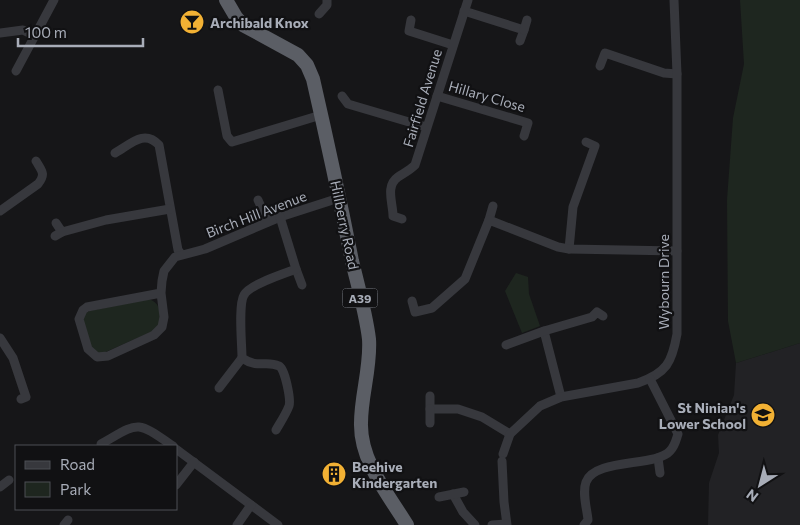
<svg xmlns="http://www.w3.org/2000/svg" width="800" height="525" font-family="Commissioner,sans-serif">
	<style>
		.built { fill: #222225 }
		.green { fill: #1e261f }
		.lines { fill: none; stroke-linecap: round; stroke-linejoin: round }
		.minor { stroke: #37383d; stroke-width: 9 }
		.trunk { stroke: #5b5e65; stroke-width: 14 }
		.labels { text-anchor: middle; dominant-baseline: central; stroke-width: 4.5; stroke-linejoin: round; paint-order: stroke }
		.shield { fill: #111113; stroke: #7b7e86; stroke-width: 1 }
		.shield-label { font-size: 12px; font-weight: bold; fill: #a8adb8 }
		.poi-label { font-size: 14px; font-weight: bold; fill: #a8adb8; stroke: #111113; text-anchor: start }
		.street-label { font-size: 14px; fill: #a8adb8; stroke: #111113 }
	</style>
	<rect width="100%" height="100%" fill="#161618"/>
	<path class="built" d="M800,343V525H708L709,483L719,453L718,435L734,395L736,363Z"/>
	<g class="green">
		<path d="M740,0H800V343L736,363L728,321L727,200L733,118L744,64Z"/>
		<path d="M516,273L528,277L529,294L540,326L522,333L505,291Z"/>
		<path d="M149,299C161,304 160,311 160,323L153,331L101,354C87,351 82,327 84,314L89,311Z"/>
	</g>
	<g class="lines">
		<g class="minor">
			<path d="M464,11L524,30L520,41"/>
			<path d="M319,14L327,5V0"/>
			<path d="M411,20L409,31L453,45"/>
			<path d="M524,30L527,20"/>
			<path d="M0,33L23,30L35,36"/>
			<path d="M600,66L605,53L664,73L677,74"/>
			<path d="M16,71L54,0"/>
			<path d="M218,90L227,136L232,142L321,115"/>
			<path d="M342,96L348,104L426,127"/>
			<path d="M437,96L528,123L524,136"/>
			<path d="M115,153C131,144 144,129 159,145L178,250L181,254"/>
			<path d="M258,200L268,222"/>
			<path d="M0,211L38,184C46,174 42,171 36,161"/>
			<path d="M402,219L393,216C393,203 385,186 398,177C404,173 410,170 415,165L468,0"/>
			<path d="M489,220L493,206"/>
			<path d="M56,223L62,232"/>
			<path d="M55,236L62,232L106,220L170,209"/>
			<path d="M569,249L573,207L595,146L586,142"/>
			<path d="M296,269L302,285"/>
			<path d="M161,293L87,307L83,310L79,319L88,349L97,357L108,356L154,335L162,327L164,317L161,293L162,281L164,271L175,257L205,249L280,217L339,198"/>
			<path d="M412,301L415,312L432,308L465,279L489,220L558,247L569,249L677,251"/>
			<path d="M544,331L561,397"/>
			<path d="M0,338L13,358L26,397L21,399"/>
			<path d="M506,345L544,331L592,317L597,312L603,316"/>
			<path d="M219,388L242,358"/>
			<path d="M430,396V409H458L482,417L510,434"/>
			<path d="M430,409V423"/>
			<path d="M276,430C280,423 286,414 289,406C291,400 285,368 279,366C266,360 258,369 242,358C242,345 238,305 244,295C250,284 284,274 296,269L280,217"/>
			<path d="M101,444C140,422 135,420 173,446"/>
			<path d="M176,449L278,525"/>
			<path d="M503,454L510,434L540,406L561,397L638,383C667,373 672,362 677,334V74L674,0"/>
			<path d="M658,458L660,473"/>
			<path d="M502,461L504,502L507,525"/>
			<path d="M176,485L194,462"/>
			<path d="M0,487L9,480"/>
			<path d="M453,494L463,512L475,525"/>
			<path d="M439,497L464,492"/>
			<path d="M64,525L68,520"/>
			<path d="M237,525L251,505"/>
			<path d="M492,525L506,524"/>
			<path d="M584,525L588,520C587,509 582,493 586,482C595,458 656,467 670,451C675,446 676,440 678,434L650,379"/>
		</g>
		<path class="trunk" d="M226,0L236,17L243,25L298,55L307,65L313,79C327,140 340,200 352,261C358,286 366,314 369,339C371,367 361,395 361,423C360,461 388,494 407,525"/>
	</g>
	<defs>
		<symbol id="bar-disc" viewBox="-11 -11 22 22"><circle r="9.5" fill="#f2b134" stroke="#111113"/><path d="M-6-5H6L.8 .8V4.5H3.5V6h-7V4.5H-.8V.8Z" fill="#111"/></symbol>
		<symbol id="school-disc" viewBox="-11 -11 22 22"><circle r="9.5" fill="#f2b134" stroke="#111113"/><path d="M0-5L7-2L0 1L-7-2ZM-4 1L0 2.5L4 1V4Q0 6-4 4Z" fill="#111"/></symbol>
		<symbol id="building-disc" viewBox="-11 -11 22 22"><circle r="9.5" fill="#f2b134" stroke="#111113"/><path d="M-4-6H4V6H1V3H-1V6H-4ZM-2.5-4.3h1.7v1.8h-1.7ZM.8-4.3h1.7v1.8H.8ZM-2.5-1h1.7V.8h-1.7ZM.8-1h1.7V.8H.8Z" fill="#111"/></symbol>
	</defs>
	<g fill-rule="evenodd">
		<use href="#bar-disc" x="178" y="8" width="28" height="28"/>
		<use href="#school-disc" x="749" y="401" width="28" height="28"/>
		<use href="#building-disc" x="320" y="460" width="28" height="28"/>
	</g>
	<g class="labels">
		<rect class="shield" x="342.5" y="288.5" width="35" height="19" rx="4"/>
		<g class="shield-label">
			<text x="360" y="298">A39</text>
		</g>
		<g class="poi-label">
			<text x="210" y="22">Archibald Knox</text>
			<text x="746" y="407" text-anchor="end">St Ninian's<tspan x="746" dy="16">Lower School</tspan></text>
			<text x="352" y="466">Beehive<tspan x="352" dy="16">Kindergarten</tspan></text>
		</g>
		<g class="street-label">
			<text transform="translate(487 96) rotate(16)">Hillary Close</text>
			<text transform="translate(422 98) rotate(-73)">Fairfield Avenue</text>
			<text transform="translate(256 214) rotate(-21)">Birch Hill Avenue</text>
			<text transform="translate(345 225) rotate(78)">Hillberry Road</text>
			<text transform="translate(663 282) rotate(-90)">Wybourn Drive</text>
		</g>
	</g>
	<rect x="15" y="445" width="162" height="65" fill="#111113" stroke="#4d4f55"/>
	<rect x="25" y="461" width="25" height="8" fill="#37383d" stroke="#4d4f55"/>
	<text x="60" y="470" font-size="15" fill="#a8adb8">Road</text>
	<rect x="25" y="482" width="25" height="15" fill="#1e261f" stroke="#4d4f55"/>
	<text x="60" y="495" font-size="15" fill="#a8adb8">Park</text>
	<g transform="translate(760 485) rotate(216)" stroke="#111113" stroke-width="4" paint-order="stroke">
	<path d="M0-4L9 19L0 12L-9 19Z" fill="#a8adb8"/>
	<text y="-8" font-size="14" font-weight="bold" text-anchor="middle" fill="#a8adb8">N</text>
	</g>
	<path d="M18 38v8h125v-8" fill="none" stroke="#a8adb8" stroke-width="2.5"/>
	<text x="25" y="38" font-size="15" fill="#a8adb8" stroke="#111113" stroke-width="4" paint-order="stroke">100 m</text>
</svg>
